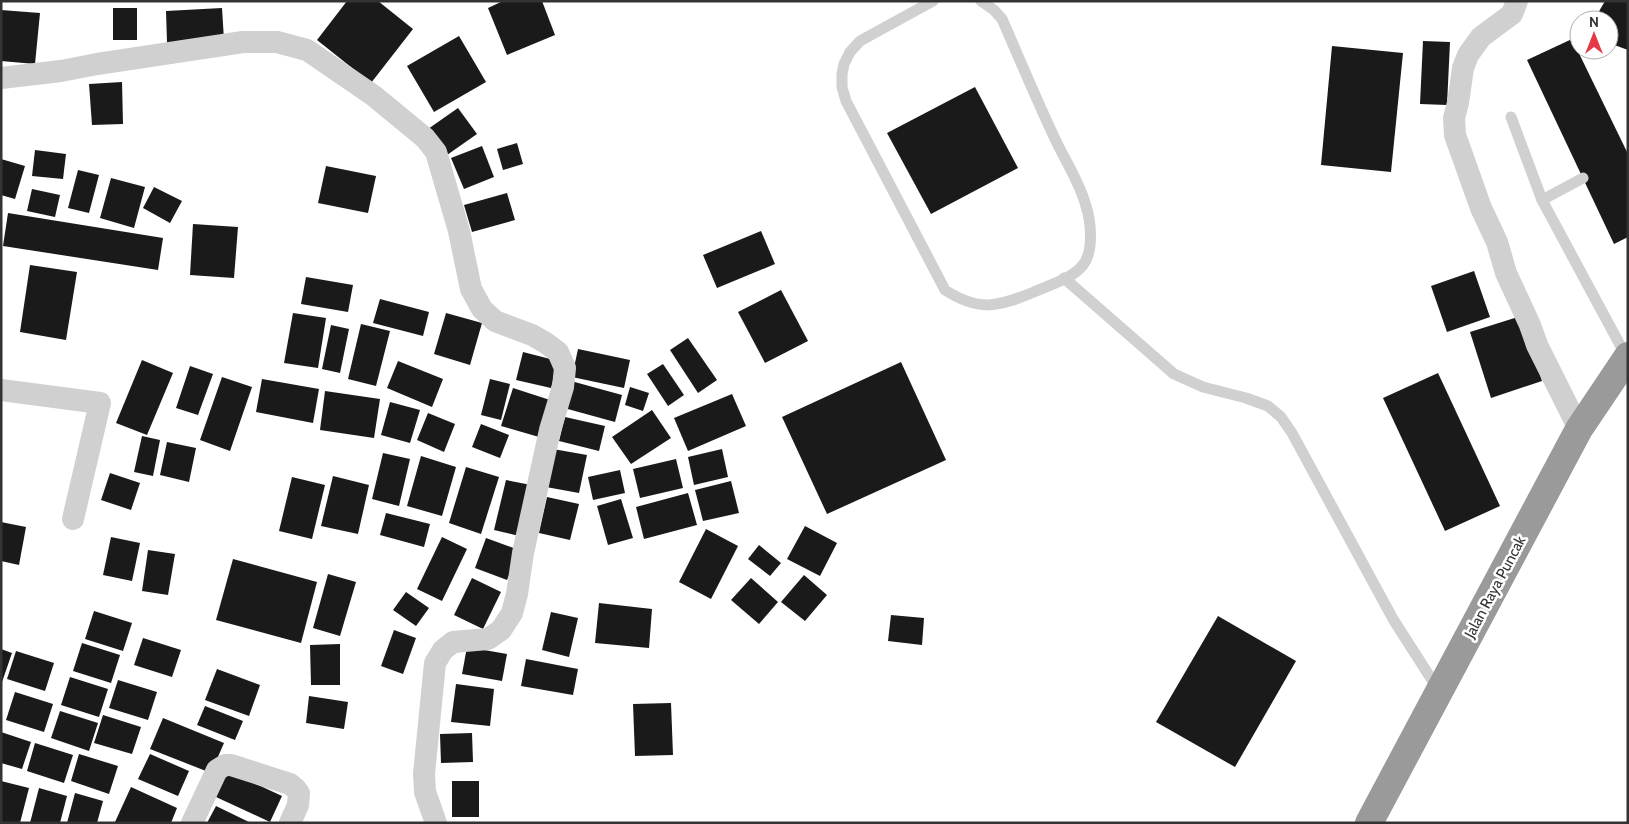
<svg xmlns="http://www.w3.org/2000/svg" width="1629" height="824" font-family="Cabin,sans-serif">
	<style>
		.building { fill: #1a1a1a }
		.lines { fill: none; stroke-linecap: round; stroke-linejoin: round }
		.lane { stroke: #d0d0d0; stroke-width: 11 }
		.street { stroke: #d0d0d0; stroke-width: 22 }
		.highway { stroke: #9a9a9a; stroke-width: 28 }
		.labels { text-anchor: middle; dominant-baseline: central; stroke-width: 5; stroke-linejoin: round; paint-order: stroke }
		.street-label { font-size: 15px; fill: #333; stroke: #fff }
	</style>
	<rect width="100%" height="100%" fill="#fff"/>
	<g class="building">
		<path d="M347,1H378L413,29L371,83L317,40Z"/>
		<path d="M503,1H542L555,35L507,55L488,8Z"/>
		<path d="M1605,1H1628V50L1609,43V20H1594Z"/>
		<rect x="113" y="8" width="24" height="32"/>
		<path d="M222,8L224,40L167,43L166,11Z"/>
		<path d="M1,10L40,13L35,64L1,61Z"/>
		<path d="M459,36L486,82L434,112L407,66Z"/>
		<path d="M1572,39L1628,154V237L1614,244L1527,60Z"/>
		<path d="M1423,41L1450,42L1447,105L1420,104Z"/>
		<path d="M1332,46L1403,53L1391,172L1321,165Z"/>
		<path d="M122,82L123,124L92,125L89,84Z"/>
		<path d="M975,87L1018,168L931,214L887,133Z"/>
		<path d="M458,108L477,134L447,155L428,129Z"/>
		<path d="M517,143L523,164L503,170L497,149Z"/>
		<path d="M482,146L494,177L464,189L451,158Z"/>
		<path d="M35,150L66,154L63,179L32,176Z"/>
		<path d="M1,159L25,166L15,199L1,195Z"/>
		<path d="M326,166L376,176L368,213L318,203Z"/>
		<path d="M78,170L99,175L89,213L68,208Z"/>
		<path d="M111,178L145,187L134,228L100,218Z"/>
		<path d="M154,187L182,201L170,223L143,208Z"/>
		<path d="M32,189L60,195L55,217L27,211Z"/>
		<path d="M507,193L515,220L472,232L464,205Z"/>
		<path d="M8,213L163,238L158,270L3,246Z"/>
		<path d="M193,224L238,227L234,278L190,275Z"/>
		<path d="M761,231L775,264L717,288L703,255Z"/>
		<path d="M30,265L77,272L66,340L20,332Z"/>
		<path d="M1474,271L1490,317L1447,332L1431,286Z"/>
		<path d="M306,277L353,285L348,312L301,304Z"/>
		<path d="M781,290L808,341L765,363L738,312Z"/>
		<path d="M380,299L429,312L423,336L373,323Z"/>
		<path d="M293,313L326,318L318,368L284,363Z"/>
		<path d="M446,313L482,323L470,365L434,354Z"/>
		<path d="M1521,316L1542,381L1491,398L1470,332Z"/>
		<path d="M361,324L390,331L376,386L348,379Z"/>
		<path d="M331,325L349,329L340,373L322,369Z"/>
		<path d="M688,338L717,380L698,393L670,350Z"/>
		<path d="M578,349L630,360L624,388L572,377Z"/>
		<path d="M523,352L558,361L551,388L516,380Z"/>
		<path d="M142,360L173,373L147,435L116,423Z"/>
		<path d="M398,361L443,379L432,407L387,388Z"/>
		<path d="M901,362L946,460L827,514L782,417Z"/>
		<path d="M663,364L684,395L668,406L647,374Z"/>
		<path d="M190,366L213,374L198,415L176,408Z"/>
		<path d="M1438,373L1500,506L1445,531L1383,398Z"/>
		<path d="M222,377L252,387L230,451L200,440Z"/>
		<path d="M262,379L319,389L313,423L256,412Z"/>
		<path d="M490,379L510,384L501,420L481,415Z"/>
		<path d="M571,381L622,395L615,422L564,408Z"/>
		<path d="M630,387L649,393L643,411L625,405Z"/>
		<path d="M513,388L550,400L539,437L501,426Z"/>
		<path d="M325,391L380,399L374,438L320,430Z"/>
		<path d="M732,394L746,426L688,451L674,418Z"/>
		<path d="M390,402L420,410L410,443L381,435Z"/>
		<path d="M652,410L671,438L631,464L612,437Z"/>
		<path d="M428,413L455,424L444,452L417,440Z"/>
		<path d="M565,417L605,426L599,451L559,441Z"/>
		<path d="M481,424L509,435L500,458L472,447Z"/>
		<path d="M142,436L160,440L153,476L134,472Z"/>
		<path d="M167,442L196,448L189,482L160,475Z"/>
		<path d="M553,449L587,455L579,493L546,487Z"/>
		<path d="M722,449L728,477L694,485L688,457Z"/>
		<path d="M383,453L410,459L399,506L372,499Z"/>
		<path d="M421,456L456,467L442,516L407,506Z"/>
		<path d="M676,459L683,488L640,498L633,469Z"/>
		<path d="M466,467L499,477L481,534L449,523Z"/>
		<path d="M620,470L625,493L593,500L588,477Z"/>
		<path d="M110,473L140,483L131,510L101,500Z"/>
		<path d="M333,476L369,485L358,534L321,526Z"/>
		<path d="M292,477L325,485L312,539L279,531Z"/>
		<path d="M506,480L531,485L519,536L494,530Z"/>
		<path d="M731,481L739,513L703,521L695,490Z"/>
		<path d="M688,493L697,525L644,539L636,507Z"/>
		<path d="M547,497L579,504L570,540L539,533Z"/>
		<path d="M621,499L633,538L608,545L597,506Z"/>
		<path d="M386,513L430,524L424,547L380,535Z"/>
		<path d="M1,522L26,527L19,565L1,561Z"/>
		<path d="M805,526L837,543L820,576L787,559Z"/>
		<path d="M706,529L738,546L711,599L679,582Z"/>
		<path d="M111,537L140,543L132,581L103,575Z"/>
		<path d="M442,537L467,549L442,601L417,589Z"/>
		<path d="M486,538L519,550L507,580L475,568Z"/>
		<path d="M759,545L781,563L770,576L748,559Z"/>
		<path d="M148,550L175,554L168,595L142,591Z"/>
		<path d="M233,559L317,582L301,643L216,620Z"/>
		<path d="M328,574L356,582L340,636L313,628Z"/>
		<path d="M804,575L827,595L805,621L781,602Z"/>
		<path d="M472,578L501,592L483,629L454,615Z"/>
		<path d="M751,578L778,602L759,624L731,600Z"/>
		<path d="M406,592L429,608L416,626L393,610Z"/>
		<path d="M599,603L652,609L649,648L595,643Z"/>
		<path d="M94,611L132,623L123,651L85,639Z"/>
		<path d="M551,612L578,618L569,657L542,650Z"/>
		<path d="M891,615L924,618L922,645L888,641Z"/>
		<path d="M1218,616L1296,661L1235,767L1156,722Z"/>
		<path d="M394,630L416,638L403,674L381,666Z"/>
		<path d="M143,638L181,650L172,677L134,665Z"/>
		<path d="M82,643L120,655L111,683L73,671Z"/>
		<path d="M340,644V685H311L310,645Z"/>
		<path d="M467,647L507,654L502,681L462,674Z"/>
		<path d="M1,649L12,653L2,682H1Z"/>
		<path d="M16,651L54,663L45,691L7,679Z"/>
		<path d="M526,659L578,669L573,695L521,686Z"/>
		<path d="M217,669L260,685L249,716L205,700Z"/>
		<path d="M70,677L108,689L99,717L61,705Z"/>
		<path d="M118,680L157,692L148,720L109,708Z"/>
		<path d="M456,684L494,689L490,726L451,722Z"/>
		<path d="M15,692L53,704L44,732L6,720Z"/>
		<path d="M309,696L348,702L344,729L306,723Z"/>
		<path d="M671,703L673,755L635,756L633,704Z"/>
		<path d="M205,706L243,721L235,740L197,725Z"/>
		<path d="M60,711L98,723L89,751L51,738Z"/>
		<path d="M103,715L141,727L132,754L94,743Z"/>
		<path d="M163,718L224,743L211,773L150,749Z"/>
		<path d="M1,732L31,742L22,769L1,763Z"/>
		<path d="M472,733L473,762L441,763L440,734Z"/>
		<path d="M35,743L73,755L64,783L27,771Z"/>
		<path d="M79,754L118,766L109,794L71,781Z"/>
		<path d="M150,754L189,771L178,796L138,779Z"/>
		<path d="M228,771L282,796L270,822L216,797Z"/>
		<path d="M1,781L29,788L20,823L1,822Z"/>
		<rect x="452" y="781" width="27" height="36"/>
		<path d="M131,787L177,808L171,823L115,822Z"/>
		<path d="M39,788L67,796L60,823H30Z"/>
		<path d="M75,793L103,801L97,823H67Z"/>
		<path d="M216,806L251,823H207Z"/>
	</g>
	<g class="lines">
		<g class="lane">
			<path d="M933,1L860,41L850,52L844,64L842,74V87L846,101L945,290C979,312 998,307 1034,292C1049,285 1072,279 1083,265C1094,251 1091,222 1086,206C1080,183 1066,162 1056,141C1037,101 1020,60 1002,19L994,10L981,1"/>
			<path d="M1511,117L1542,200L1627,358"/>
			<path d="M1542,200L1583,178"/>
			<path d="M1064,278L1174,374L1203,387L1246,398L1268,406L1281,417L1292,433L1393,619L1439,691"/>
		</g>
		<g class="street">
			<path d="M1517,1L1512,14L1481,37L1468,55L1463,68L1458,103L1454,118L1455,135L1481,208L1497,242L1506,273L1530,325L1537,345L1579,429"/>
			<path d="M1,78L61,71L97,64L243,42H277L307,50L374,96L425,138L436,152L459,231L471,289L482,309L495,321L532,335L546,343L558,352L565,368L563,387L550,430L523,553L517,594L512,613L501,630L488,639L453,642L443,650L435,663L424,774L425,792L436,823"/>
			<path d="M1,390L100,403L73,519"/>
			<path d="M192,823L217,770L225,765H231L290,784L296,789L299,793L298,805L290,823"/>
		</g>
		<path class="highway" d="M1369,823L1579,429L1628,356"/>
	</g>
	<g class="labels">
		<g class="street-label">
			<text transform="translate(1495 587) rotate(-62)">Jalan Raya Puncak</text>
		</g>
	</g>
	<rect width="1629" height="824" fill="none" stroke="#333333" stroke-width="5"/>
	<g transform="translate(1594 35)"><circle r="24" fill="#ffffff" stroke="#adadad"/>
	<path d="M0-4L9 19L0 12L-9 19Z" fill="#e63946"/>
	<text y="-8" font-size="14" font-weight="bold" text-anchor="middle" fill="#333333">N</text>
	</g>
</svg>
